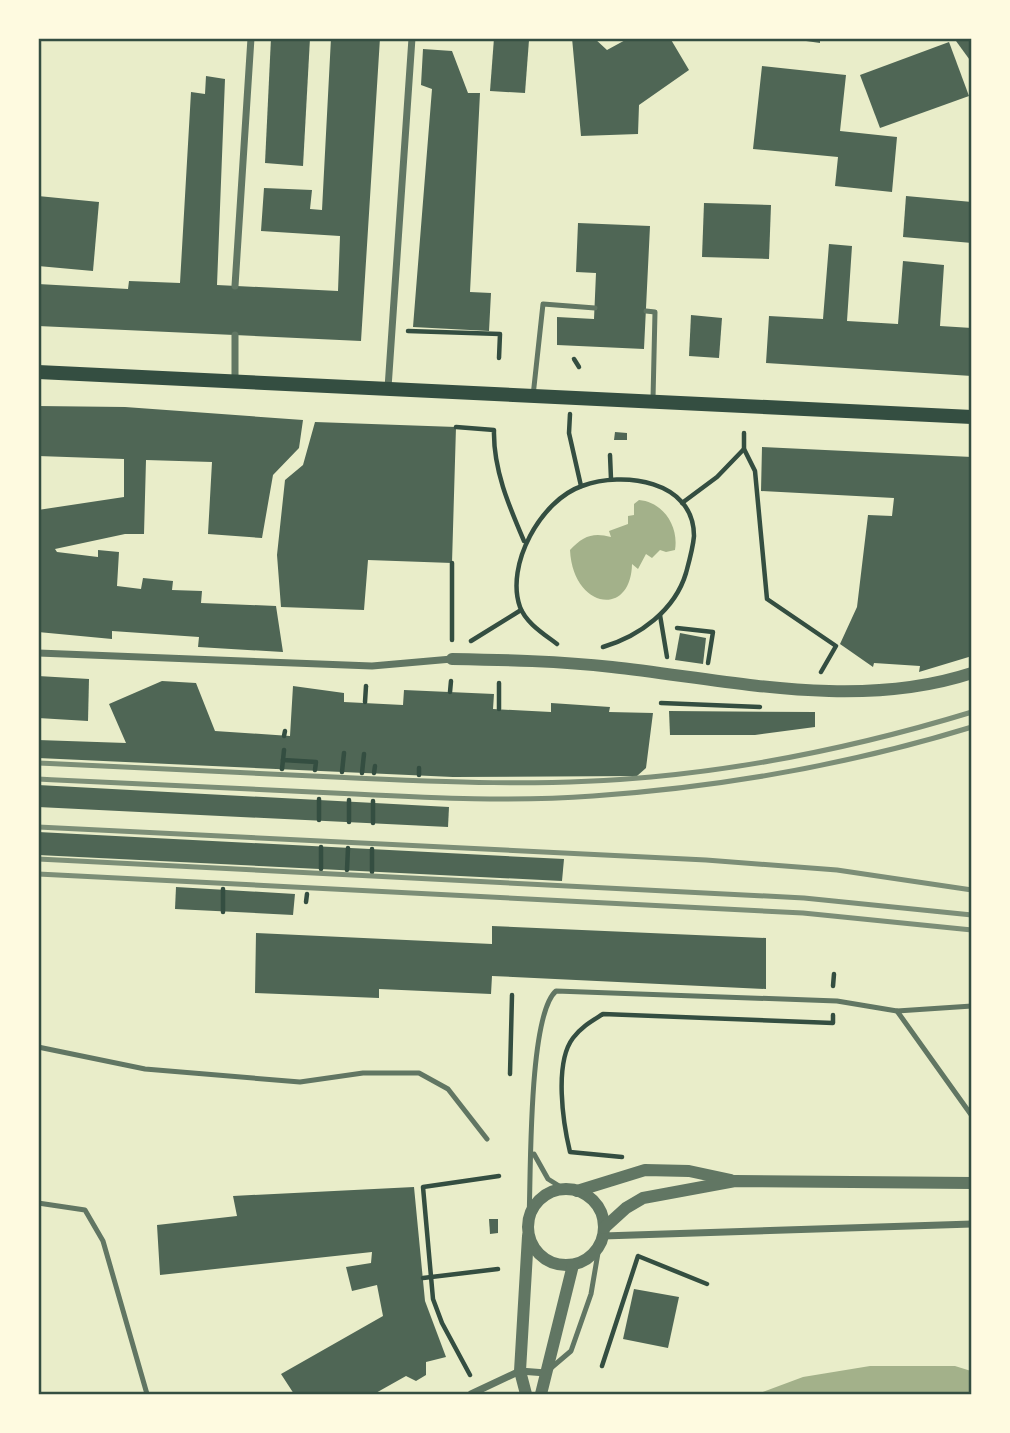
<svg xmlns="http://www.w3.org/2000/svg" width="1010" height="1433" font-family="Manrope,sans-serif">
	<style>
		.water { fill: #a3b18a }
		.building { fill: #4f6655 }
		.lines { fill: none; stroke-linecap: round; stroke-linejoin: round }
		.path { stroke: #344e41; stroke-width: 4.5 }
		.service { stroke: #617663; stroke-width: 5 }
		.minor { stroke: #617663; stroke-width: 7 }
		.tertiary { stroke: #617663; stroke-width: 12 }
		.secondary { stroke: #344e41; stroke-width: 14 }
		.rail { stroke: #7c8e77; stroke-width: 5 }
		.neatline { fill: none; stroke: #344e41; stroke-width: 2.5 }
	</style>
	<rect width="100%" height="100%" fill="#e9edc9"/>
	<g class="water">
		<path d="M639,500C663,502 679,526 675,550L666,552L660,550L652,558L646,554L638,569L632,564C631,618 573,609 570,550C583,536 593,532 611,537L609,531L628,524V516L634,515V504Z"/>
		<path d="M870,1366H955L971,1371V1394H757L803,1377Z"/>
	</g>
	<g class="building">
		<path d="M271,38H310L303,166L265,163Z"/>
		<path d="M331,38H380L361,341L38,326V284L128,289L129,281L180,283L191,92L205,94L206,76L225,79L217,285L338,291L340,236L261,231L264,188L312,190L310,209L322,210Z"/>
		<path d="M494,38L529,40L525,93L490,91Z"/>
		<path d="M572,38H594L607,50L629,38H670L689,70L639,105L638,134L581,136Z"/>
		<path d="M799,38H820V43L799,40Z"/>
		<path d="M959,38H972V63L956,41Z"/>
		<path d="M949,42L969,96L880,128L860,75Z"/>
		<path d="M423,49L452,51L468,93H480L470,292L491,293L489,331L413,327L432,89L421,85Z"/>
		<path d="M762,66L846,75L840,131L897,137L892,192L835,186L838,157L753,149Z"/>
		<path d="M38,196L99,202L93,271L38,266Z"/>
		<path d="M906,196L972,202V243L903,237Z"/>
		<path d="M704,203L771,205L769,259L702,257Z"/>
		<path d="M578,223L650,226L644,349L557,345V317L594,319L596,273L576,272Z"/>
		<path d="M829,244L852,246L847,321L898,324L903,261L944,265L940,326L972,328V376L766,363L769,316L823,319Z"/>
		<path d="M691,315L722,318L719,358L689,356Z"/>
		<path d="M38,406L125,407L303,420L299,448L273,475L262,538L208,534L212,462L146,460L144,534H125L55,549L57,552L98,557V550L119,552L117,586L141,589L143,578L173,581L172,590L202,591L201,603L276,606L283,652L198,647L199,637L112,631V639L38,632L41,553L38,554V510L124,497V459L38,456Z"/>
		<path d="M315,422L456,427L452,563L368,560L364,610L281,607L277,555L285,480L303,465Z"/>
		<path d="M615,432L627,433V440H614Z"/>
		<path d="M762,447L972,457V656L919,672L920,666L874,663L873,667L840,644L857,607L868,515L892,516L894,498L761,491Z"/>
		<path d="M680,633L706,638L703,664L675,660Z"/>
		<path d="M38,676L89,679L88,721L38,718Z"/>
		<path d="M162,681L196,683L215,731L290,736L293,686L344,693V702L403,705L404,690L494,694L493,709L551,712V703L610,707L609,712L653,713L646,768L637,776L453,777L38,758V740L126,743L109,704Z"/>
		<path d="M669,711L815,712V727L755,735H670Z"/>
		<path d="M38,785L449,807L448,827L38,807Z"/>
		<path d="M38,832L564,859L562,881L38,855Z"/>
		<path d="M176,887L295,894L293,915L175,909Z"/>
		<path d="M492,926L766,938V989L492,976L491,994L379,989V998L255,993L256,933L492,944Z"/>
		<path d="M414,1187L425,1301L446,1357L426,1362V1375L416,1381L406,1376L374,1394H294L281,1374L383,1316L377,1285L352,1291L346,1267L371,1263L372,1252L160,1275L157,1225L237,1216L233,1196Z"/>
		<path d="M489,1219H498V1233L490,1234Z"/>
		<path d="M634,1289L679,1297L668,1348L623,1339Z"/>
	</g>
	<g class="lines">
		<g class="path">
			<path d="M408,331L500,334L499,358"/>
			<path d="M574,359L579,367"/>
			<path d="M570,414L569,433L581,486"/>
			<path d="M456,427L494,430C493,469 509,506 524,541"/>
			<path d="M744,433V449L755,471L767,599L836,646L821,672"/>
			<path d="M610,455L611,479"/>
			<path d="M682,503L717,477L744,449"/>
			<path d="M452,563V640"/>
			<path d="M660,615L667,657"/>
			<path d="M677,628L713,632L708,663"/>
			<path d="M471,641L521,610"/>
			<path d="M557,644C544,634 526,623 520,607C505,565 541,500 582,486C623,471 694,480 694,536C693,548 689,562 686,573C675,610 640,636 603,647"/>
			<path d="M450,692L451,681"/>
			<path d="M365,702L366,686"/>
			<path d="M661,703L760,707"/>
			<path d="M499,709V683"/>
			<path d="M284,736L285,731"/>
			<path d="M284,750L283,760L316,762L315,770"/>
			<path d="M282,769L283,760"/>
			<path d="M342,772L344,753"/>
			<path d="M362,773L364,754"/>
			<path d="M374,773L375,766"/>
			<path d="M419,775V768"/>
			<path d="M319,799V820"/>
			<path d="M373,801V823"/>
			<path d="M349,822V800"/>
			<path d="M321,869V847"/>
			<path d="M347,870L348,848"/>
			<path d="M372,872V849"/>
			<path d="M306,902L307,894"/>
			<path d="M223,912V889"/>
			<path d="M833,986L834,974"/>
			<path d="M510,1074L512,995"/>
			<path d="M622,1157L570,1152C563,1123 554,1063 573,1038C581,1027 592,1021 603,1014L833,1023V1015"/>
			<path d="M423,1278L498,1269"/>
			<path d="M602,1366L638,1256L707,1284"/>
			<path d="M470,1375L442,1323L433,1299L423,1187L499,1176"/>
		</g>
		<g class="service">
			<path d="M646,311L655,312L653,399"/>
			<path d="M533,396L543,304L595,308"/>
			<path d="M972,1006L897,1011L972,1116"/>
			<path d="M38,1047L145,1069L300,1082L363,1073H419L448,1089L487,1139"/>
			<path d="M534,1154L548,1179L564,1189"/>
			<path d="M38,1203L85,1210L103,1241L147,1394"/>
			<path d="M529,1219C531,1178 528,1015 556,991L837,1001L897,1011"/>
			<path d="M551,1368L571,1351L591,1294L599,1247"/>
		</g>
		<g class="minor">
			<path d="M235,286L251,38"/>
			<path d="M235,335V381"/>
			<path d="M388,388L412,38"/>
			<path d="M38,653L372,666L452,659"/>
			<path d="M603,1236L972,1224"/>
			<path d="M471,1394L520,1371L546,1373"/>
		</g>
		<g class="tertiary">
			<path d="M452,659C506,660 559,661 612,667C730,680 856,711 972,673"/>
			<circle cx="566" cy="1227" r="38"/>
			<path d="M577,1191L645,1170L689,1171L731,1180"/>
			<path d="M604,1228L626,1208L643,1198L735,1181L972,1183"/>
			<path d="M526,1394L520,1371L528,1236"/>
			<path d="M541,1394L573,1265"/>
		</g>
		<path class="secondary" d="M38,372L972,417"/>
		<g class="rail">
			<path d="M38,763C137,767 236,772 334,777C440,782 546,787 651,777C760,767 867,744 972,712"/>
			<path d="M38,779C144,784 250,790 355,794C434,798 514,802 593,796C722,787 848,765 972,727"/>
			<path d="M38,827L706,860L837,870L972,890"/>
			<path d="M38,859L804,898L972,915"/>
			<path d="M38,874L803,913L972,930"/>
		</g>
	</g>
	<rect width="1010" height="1433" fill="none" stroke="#fefae0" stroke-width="80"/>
	<rect x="40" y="40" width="930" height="1353" class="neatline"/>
</svg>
